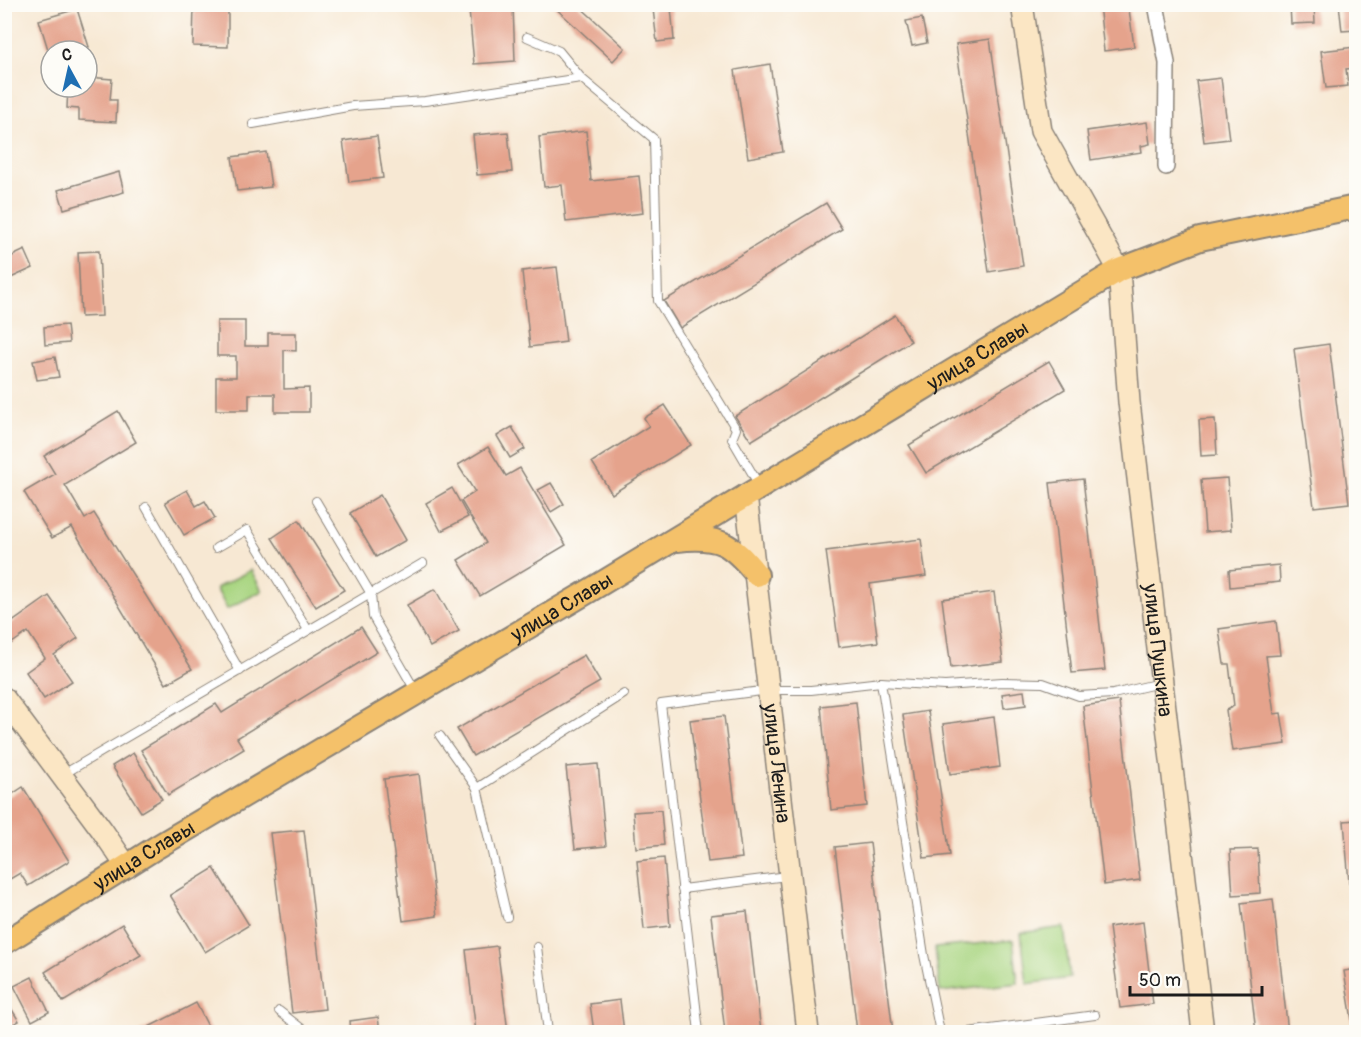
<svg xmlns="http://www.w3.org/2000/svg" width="1361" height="1037" font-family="Pangolin,sans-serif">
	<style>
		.green { fill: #a9d581; stroke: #62784e; stroke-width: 1.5 }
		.building { fill: #e5a38c }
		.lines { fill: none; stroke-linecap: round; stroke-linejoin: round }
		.lane-casing { stroke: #8a8278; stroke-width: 10 }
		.street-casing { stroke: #8a8278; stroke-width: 18 }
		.secondary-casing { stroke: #8a8278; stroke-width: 24 }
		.primary-casing { stroke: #8a8278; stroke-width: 26 }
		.lane { stroke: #fff; stroke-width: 8 }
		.street { stroke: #fff; stroke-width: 15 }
		.secondary { stroke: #fbe6c4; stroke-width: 21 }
		.primary { stroke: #f4c16b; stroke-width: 22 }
		.labels { text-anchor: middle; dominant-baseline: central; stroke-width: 5; stroke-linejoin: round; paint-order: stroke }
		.street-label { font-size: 21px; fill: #1c1c1c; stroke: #fdfcf7 }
	</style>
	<rect width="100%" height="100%" fill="#fdfcf7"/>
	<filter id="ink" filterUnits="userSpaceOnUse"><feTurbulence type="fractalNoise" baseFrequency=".0167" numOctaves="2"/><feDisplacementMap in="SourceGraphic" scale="12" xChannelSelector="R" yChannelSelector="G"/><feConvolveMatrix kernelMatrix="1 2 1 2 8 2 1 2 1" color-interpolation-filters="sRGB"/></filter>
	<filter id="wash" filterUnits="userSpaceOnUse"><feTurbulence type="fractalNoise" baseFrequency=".008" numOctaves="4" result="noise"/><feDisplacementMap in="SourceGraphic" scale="24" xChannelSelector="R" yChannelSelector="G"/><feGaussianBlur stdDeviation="1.35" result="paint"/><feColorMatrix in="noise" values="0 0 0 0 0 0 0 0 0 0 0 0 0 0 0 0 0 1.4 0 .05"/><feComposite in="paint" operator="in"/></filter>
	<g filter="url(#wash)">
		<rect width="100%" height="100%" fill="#f7e8d3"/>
		<g class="green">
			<path d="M251,570L262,591L227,609L216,588Z"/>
			<path d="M1064,927L1070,978L1027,984L1021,933Z"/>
			<path d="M1013,940L1018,983L940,992L935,948Z"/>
		</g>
		<g id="blocks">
			<g class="building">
				<path d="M194,4H228V47L193,46Z"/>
				<path d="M551,4H577L625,48L613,61Z"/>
				<path d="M1099,4H1134L1135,8L1129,9L1134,47L1104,51Z"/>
				<path d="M1290,4H1314L1315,23L1291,24Z"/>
				<path d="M1339,4H1356V30L1342,31Z"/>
				<path d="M513,6L515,61L474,64L469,10Z"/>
				<path d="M671,7L674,40L657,42L653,9Z"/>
				<path d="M77,9L89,47L76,51H51L50,56L39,20Z"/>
				<path d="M922,18L927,43L912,46L906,21Z"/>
				<path d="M990,39L1023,266L989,272L956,44Z"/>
				<path d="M1355,47L1356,68L1346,69L1348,86L1326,88L1321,51Z"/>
				<path d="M770,64L783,152L748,158L735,70Z"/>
				<path d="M87,77L112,79L110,100H117L116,122L79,120V109L67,108L68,87H87Z"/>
				<path d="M1221,78L1229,139L1204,142L1196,81Z"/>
				<path d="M1147,122L1150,144L1141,146L1142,152L1091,160L1087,131Z"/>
				<path d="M586,131L591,181L639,176L643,213L566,222L562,185L544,187L539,137Z"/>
				<path d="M508,132L512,172L477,175L473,135Z"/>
				<path d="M377,136L383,178L349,182L343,141Z"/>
				<path d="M266,152L271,187L237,191L232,157Z"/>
				<path d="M119,172L124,192L64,209L58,190Z"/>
				<path d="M826,203L842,229L680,328L664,301Z"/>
				<path d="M25,250L33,268L4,281V260Z"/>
				<path d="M99,251L102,316L81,317L78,252Z"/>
				<path d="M557,267L566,342L530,347L522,271Z"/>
				<path d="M895,315L911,341L751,441L735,416Z"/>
				<path d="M217,321H245V346H268V333H296V351L284,350V389L309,388V412H275V394H249V410H216V377H236V356H217Z"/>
				<path d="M67,325L69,343L45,345L44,327Z"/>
				<path d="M1329,344L1349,503L1314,507L1294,349Z"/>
				<path d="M55,357L59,377L37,380L33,361Z"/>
				<path d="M1049,361L1065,389L926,473L909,445Z"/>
				<path d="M665,405L691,445L612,494L592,462L649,426L644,418Z"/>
				<path d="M118,411L136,442L65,485L85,519L94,513L192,669L166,684L72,527L52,538L24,492L55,474L44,456Z"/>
				<path d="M1215,419L1217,455L1201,456L1199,420Z"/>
				<path d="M512,427L525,449L510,458L497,436Z"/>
				<path d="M488,447L506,476L520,468L566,545L480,596L458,560L486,543L461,501L475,492L458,465Z"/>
				<path d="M1227,478L1231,530L1205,532L1201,480Z"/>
				<path d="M1083,479L1105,670L1072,673L1050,483Z"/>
				<path d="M551,483L564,504L551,512L538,490Z"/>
				<path d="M452,488L468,517L441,531L426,503Z"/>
				<path d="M187,490L196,506L205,501L215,518L184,535L165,502Z"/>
				<path d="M380,495L406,540L376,557L350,513Z"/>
				<path d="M299,520L344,590L316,607L272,538Z"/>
				<path d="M921,539L926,576L870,584L878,642L839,647L826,551Z"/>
				<path d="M1279,565L1280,582L1230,587L1229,570Z"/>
				<path d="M435,589L459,631L430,647L407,605Z"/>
				<path d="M994,592L1003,662L951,668L942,599Z"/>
				<path d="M49,596L78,638L54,655L72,681L44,699L26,672L45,658L28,632L12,643L4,634V628Z"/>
				<path d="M1276,621L1280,655L1266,656L1274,714L1281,713L1286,744L1232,751L1226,710L1234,706L1229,664H1224L1219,629Z"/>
				<path d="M361,627L377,652L237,738L244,749L168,795L141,750L216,704L222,713Z"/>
				<path d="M584,655L600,682L473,756L457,729Z"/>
				<path d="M1024,691L1026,705L1004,708L1002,694Z"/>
				<path d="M1119,701L1140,880L1104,885L1083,706Z"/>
				<path d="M856,702L867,806L831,810L821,706Z"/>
				<path d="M928,711L950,855L924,858L903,715Z"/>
				<path d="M724,716L742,858L708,862L690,720Z"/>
				<path d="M994,717L1000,767L950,774L943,724Z"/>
				<path d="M133,753L162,799L141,812L112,766Z"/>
				<path d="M598,764L606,846L575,849L566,767Z"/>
				<path d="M419,774L437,916L403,921L384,779Z"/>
				<path d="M23,787L69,861L28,886L20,873L5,882V799Z"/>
				<path d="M661,810L664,845L636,848L633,812Z"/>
				<path d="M1356,820V882L1349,883L1344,821Z"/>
				<path d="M304,830L325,1009L292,1013L270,833Z"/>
				<path d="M870,843L893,1032H857L835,847Z"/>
				<path d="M1258,849L1260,893L1233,895L1230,850Z"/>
				<path d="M664,858L670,926L644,929L637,861Z"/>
				<path d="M214,868L249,925L205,952L170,895Z"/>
				<path d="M1273,899L1288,1032H1256L1241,903Z"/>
				<path d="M747,911L761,1032H725L711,915Z"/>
				<path d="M1143,922L1153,1004L1120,1008L1109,927Z"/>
				<path d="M122,924L141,955L63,1002L45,972Z"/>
				<path d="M497,946L508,1032H476L466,950Z"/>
				<path d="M1356,969V1032H1354L1344,971Z"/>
				<path d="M32,977L49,1012L32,1021L14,986Z"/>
				<path d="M4,997L19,1021L4,1029Z"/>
				<path d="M620,1000L624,1032H594L590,1004Z"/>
				<path d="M196,1003L211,1032H139Z"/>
				<path d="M378,1017L380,1032H351L350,1021Z"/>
			</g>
		</g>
	</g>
	<g filter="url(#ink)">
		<use href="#blocks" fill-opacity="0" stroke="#8a8278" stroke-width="1.5"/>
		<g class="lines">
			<defs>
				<g id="lane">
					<path d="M746,4H753"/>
					<path d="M527,37L559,51L581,78L654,139L658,301L736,429L732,439L759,485"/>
					<path d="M253,124L353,106L425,101L581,78"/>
					<path d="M316,501L371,594L373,617L415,690"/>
					<path d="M146,507L240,671"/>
					<path d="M216,548L247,530L308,630"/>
					<path d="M881,682L924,955L940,1032"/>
					<path d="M440,736L477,788L507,917"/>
					<path d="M62,775L423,563"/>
					<path d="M477,788L624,694"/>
					<path d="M682,889L787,876"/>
					<path d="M537,947L548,1032"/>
					<path d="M279,1011L306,1032"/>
					<path d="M699,1032L661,704L769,690H811L881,682L945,686L1002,682L1043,683L1079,696L1113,694L1160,683"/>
					<path d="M968,1032L1095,1015"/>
				</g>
				<path id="street" d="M1156,4L1167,63L1166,167"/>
				<g id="secondary">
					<path id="s1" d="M1022,4L1041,131L1119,270L1129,402L1203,1032"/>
					<path id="s2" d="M746,495L808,1032"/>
					<path d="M4,698L102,830L127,867"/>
				</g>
				<g id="primary">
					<path d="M677,540C719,535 731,543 757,575"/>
					<path id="s3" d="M4,943L157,847L589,591L1119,270L1200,239L1356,207"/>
				</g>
			</defs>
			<use href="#lane" class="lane-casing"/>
			<use href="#street" class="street-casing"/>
			<use href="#secondary" class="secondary-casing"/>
			<use href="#primary" class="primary-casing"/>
			<use href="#lane" class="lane"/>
			<use href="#street" class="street"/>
			<use href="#secondary" class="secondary"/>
			<use href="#primary" class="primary"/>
		</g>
	</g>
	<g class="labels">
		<g class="street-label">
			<text stroke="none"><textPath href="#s3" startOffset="1137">улица Славы</textPath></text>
			<text stroke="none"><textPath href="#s3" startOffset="651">улица Славы</textPath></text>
			<text stroke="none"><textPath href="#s1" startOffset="670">улица Пушкина</textPath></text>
			<text stroke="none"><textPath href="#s2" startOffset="270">улица Ленина</textPath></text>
			<text stroke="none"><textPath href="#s3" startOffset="165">улица Славы</textPath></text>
		</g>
	</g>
	<rect width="1361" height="1037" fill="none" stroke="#fdfcf7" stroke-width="24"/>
	<g transform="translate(69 69) rotate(352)"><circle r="28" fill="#fdfcf7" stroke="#a3a29f" stroke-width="1.5"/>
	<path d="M0-4.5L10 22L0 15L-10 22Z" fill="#1f6fb2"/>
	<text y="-9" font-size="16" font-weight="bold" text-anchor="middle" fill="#1c1c1c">С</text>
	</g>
	<path d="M1130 986v9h132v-9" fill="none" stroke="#1c1c1c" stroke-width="3"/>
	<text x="1139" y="986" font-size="18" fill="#1c1c1c" stroke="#fdfcf7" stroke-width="4.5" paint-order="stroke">50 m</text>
</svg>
